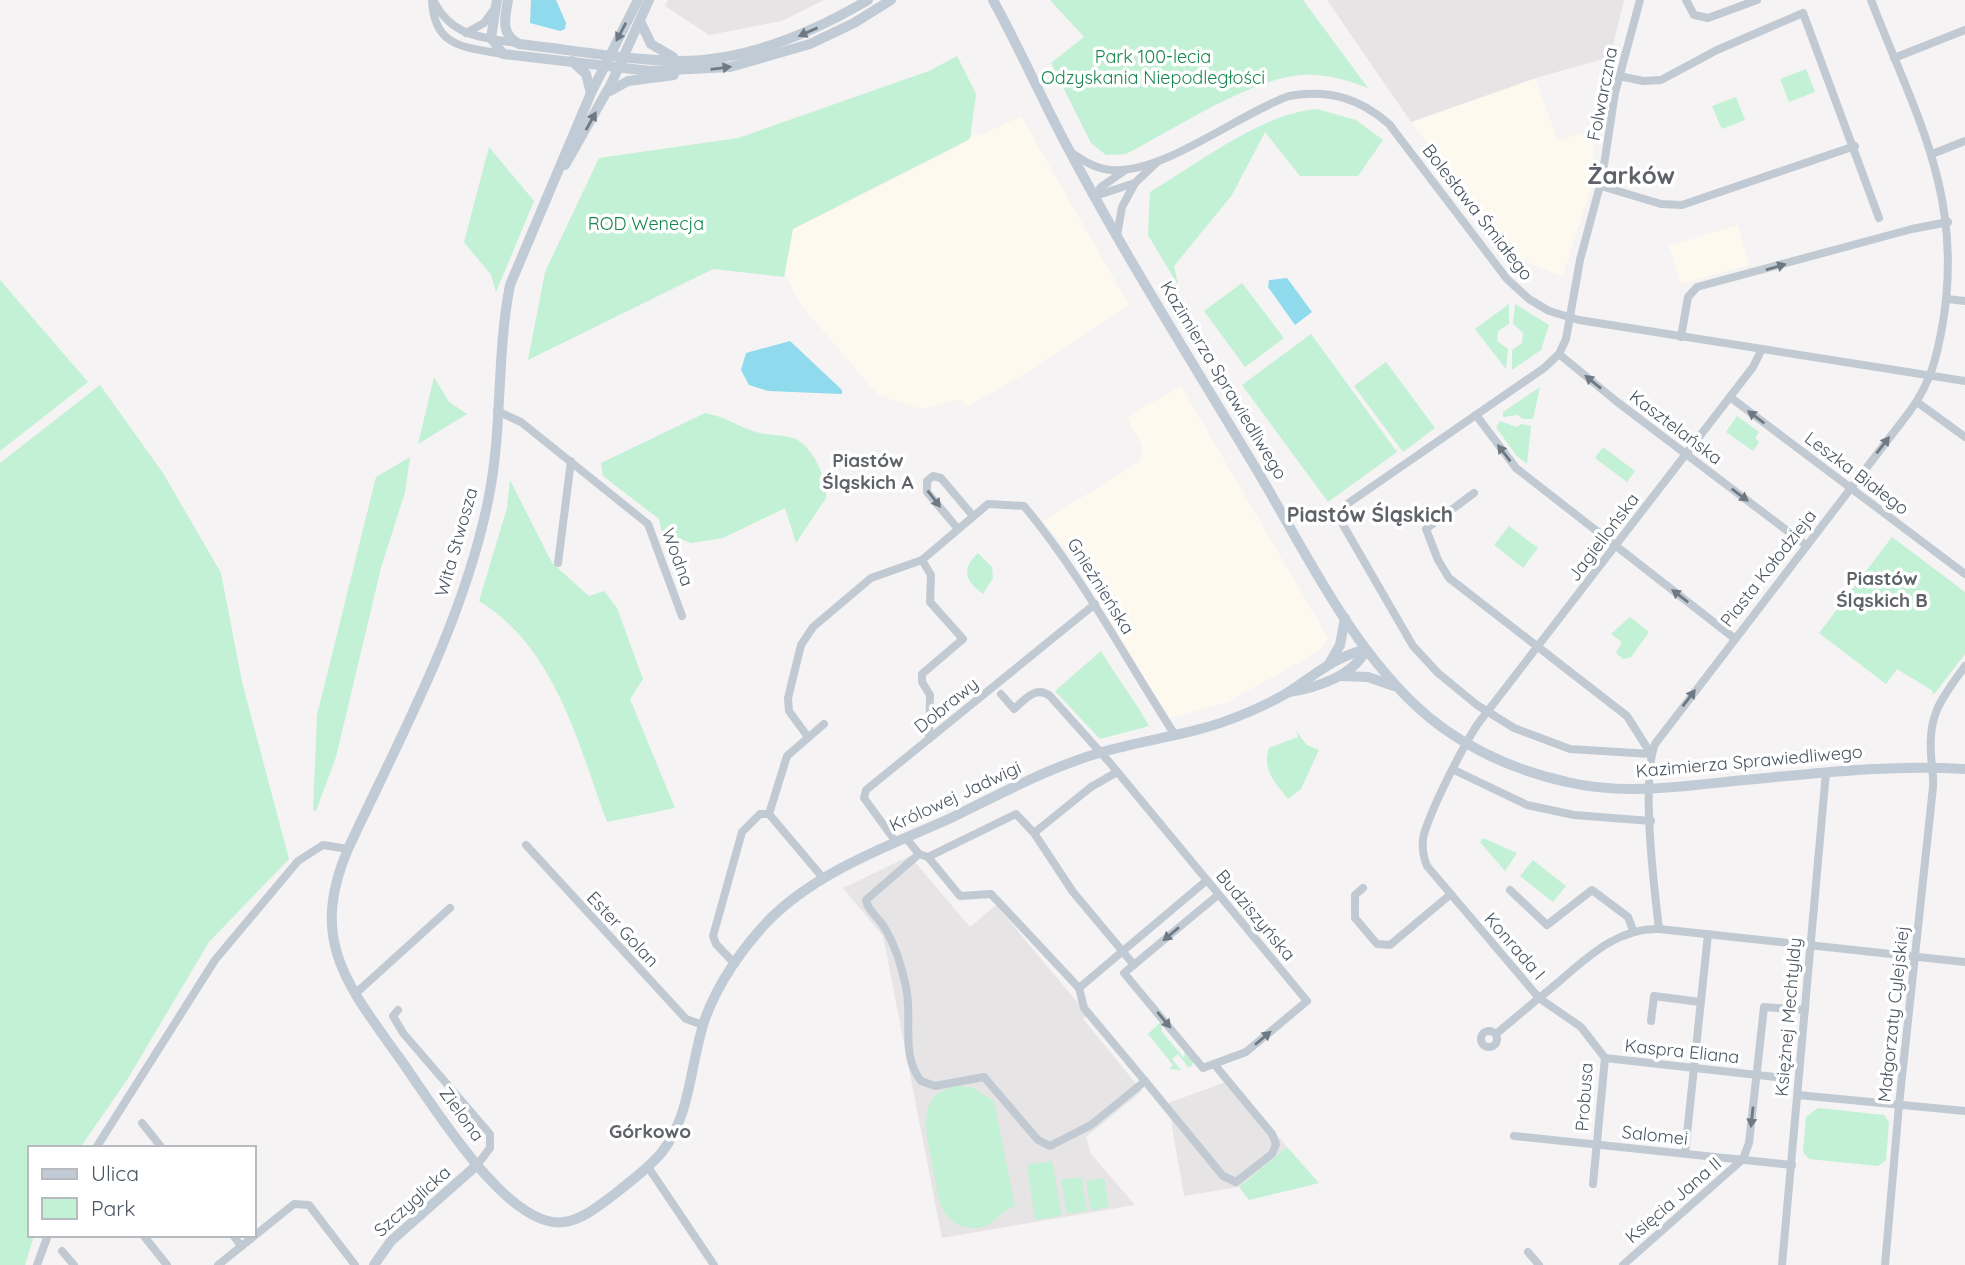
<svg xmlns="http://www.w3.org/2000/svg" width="1965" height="1265" font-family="Quicksand,sans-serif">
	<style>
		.commercial { fill: #fdf9ef }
		.education { fill: #e6e4e5 }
		.green { fill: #c3f1d5 }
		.water { fill: #90daee }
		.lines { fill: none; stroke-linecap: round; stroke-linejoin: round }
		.street { stroke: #c1cad2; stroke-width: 8 }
		.secondary { stroke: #c1cbd6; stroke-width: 10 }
		.oneway { fill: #6e7984 }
		.oneway2 { fill: #6e7983 }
		.labels { text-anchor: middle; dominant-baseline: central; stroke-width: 7; stroke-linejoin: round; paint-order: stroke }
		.park-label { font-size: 18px; fill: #17864f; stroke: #fff }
		.street-label { font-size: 18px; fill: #4a5661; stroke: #fff }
		.neighbourhood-label { font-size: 19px; font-weight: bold; fill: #5f6368; stroke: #fff }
		.quarter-label { font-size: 21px; font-weight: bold; fill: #5f6368; stroke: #fff }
		.district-label { font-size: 24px; font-weight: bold; fill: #5f6368; stroke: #fff }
	</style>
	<rect width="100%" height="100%" fill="#f5f3f3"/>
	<g class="commercial">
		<path d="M1535,78L1558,141L1600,127L1599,136L1594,141L1590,192L1562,277L1512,255L1411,122Z"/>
		<path d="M1021,116L1129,305L1021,376L967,407L961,399L921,409L878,395L801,305L785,275L793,229L959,146L975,134L981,135Z"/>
		<path d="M1738,225L1749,265L1681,284L1669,246Z"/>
		<path d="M1181,386L1328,638L1323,647L1305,659L1228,702L1171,718L1148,684L1072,556L1043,521L1141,461L1142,446L1127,417Z"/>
	</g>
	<g class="education">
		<path d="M668,0H824L782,21L709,35L665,6Z"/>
		<path d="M1327,0H1624L1610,57L1539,77L1411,122Z"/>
		<path d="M910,856L970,927L996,905L1088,1015L1083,1019L1142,1091L1086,1137L1091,1154L1135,1205L942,1238L883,936L843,888Z"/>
		<path d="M1231,1080L1287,1147L1239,1187L1184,1196L1168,1103Z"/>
	</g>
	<g class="green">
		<path d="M1050,0H1303L1368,88C1344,79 1319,72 1293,76C1242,84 1173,130 1126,154L1106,155L1091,143L1051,63L1084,37Z"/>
		<path d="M957,56L976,94L970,139L793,229L784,277L713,269L528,360L545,272L599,158L738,138L929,71Z"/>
		<path d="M1806,69L1815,92L1789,102L1780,79Z"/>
		<path d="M1736,97L1745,120L1722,129L1712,106Z"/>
		<path d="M1317,109L1356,120L1383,140L1358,176H1300L1265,132L1232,195L1174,266L1178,285L1148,235L1150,192C1197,164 1262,113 1317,109Z"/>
		<path d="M489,147L534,201L496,292L491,275L464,242Z"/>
		<path d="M0,280L88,382L0,451Z"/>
		<path d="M1242,283L1284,338L1245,367L1204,311Z"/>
		<path d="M1509,304V324L1498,331L1497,341L1508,349L1506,369L1475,329Z"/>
		<path d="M1515,304L1549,325L1541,350L1512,370V350L1522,343L1523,333L1513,324Z"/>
		<path d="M1311,334L1397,452L1328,502L1242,385Z"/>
		<path d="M1386,362L1435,428L1403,452L1354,386Z"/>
		<path d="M434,377L449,402L467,414L418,444Z"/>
		<path d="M100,385L163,473L221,573L242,682L289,859L209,942L127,1080L80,1148H30V1235H34L25,1265H0V463Z"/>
		<path d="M1540,387L1533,419H1522L1518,415L1503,417V412Z"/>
		<path d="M705,413C724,416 737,426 756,432C768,436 781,434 793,438C812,444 828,480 826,498L796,543L785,508L723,538L691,543L662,532L659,519L603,476L601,463Z"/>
		<path d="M1737,416L1759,432L1755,438L1759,442L1753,451L1726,432Z"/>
		<path d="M1500,421L1516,427L1522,424L1531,426L1527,464L1516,455L1496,427Z"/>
		<path d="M1603,447L1635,471L1627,482L1595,458Z"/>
		<path d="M410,457L405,492L381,568L336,757L316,811L313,810L317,715L376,477Z"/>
		<path d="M510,480L552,563L589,596L604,591L617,608L643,679L630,699L675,808L607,822C578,744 556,648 479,601L507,508Z"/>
		<path d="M1509,526L1538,548L1523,568L1494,545Z"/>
		<path d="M1892,537L1965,592V654L1935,693L1932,694L1933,691L1897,669L1886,684L1819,633Z"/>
		<path d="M978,553L992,567L993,578L983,594C965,581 961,569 978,553Z"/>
		<path d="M1630,617L1649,632L1631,657L1623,659L1616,653L1622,642L1611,634Z"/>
		<path d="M1101,651C1116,677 1135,700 1149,726L1100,739L1055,691Z"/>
		<path d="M1296,731L1307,745L1319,750L1301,789L1288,799C1275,782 1262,771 1269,748L1298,737Z"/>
		<path d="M1483,838L1517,853L1505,871L1480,842Z"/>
		<path d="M1533,860L1566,886L1553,902L1520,876Z"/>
		<path d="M1161,1022L1162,1032L1184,1058L1185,1051L1193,1061L1192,1066L1188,1067L1178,1054L1172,1059L1181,1070L1169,1069L1173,1065L1148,1034Z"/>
		<path d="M962,1086L973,1088L994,1101L1015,1206C999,1210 994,1229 974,1228C963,1228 952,1223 946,1214C937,1203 937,1186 934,1172C928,1140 910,1089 962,1086Z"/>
		<path d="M1818,1108L1884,1115L1889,1122L1886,1160L1878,1166L1809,1159L1803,1152L1806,1117Z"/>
		<path d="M1287,1147L1319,1183L1249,1200L1239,1187Z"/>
		<path d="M1052,1161L1062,1216L1035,1220L1027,1165Z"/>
		<path d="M1081,1177L1087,1211L1067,1214L1061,1180Z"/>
		<path d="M1104,1178L1109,1207L1091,1210L1086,1181Z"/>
	</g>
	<g class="water">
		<path d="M531,0H556L566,23L565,29L560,31L530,23Z"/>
		<path d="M1287,278L1312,312L1295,325L1268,287L1269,280Z"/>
		<path d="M790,341L842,390V394L768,391L749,385L741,370L746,353Z"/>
	</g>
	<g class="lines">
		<g class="street">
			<path d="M432,0C434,47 463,47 503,54"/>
			<path d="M433,0C452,37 478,36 515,43"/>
			<path d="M1640,0L1615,93L1602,178L1580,260L1566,339L1559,354L1544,368L1350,502L1343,508L1339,518L1413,646L1438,673L1477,705L1514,728L1570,749L1651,754"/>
			<path d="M1686,0L1694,15L1708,18L1757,0"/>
			<path d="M466,33L484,23L495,8"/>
			<path d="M1894,58L1965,30"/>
			<path d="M1619,76L1643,81L1661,80L1717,50L1803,13L1879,218"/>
			<path d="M1072,153C1084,161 1096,169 1111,170C1164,174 1238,114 1289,96C1329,89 1359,98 1389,124L1507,279L1529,299L1549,311L1579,320L1965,381"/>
			<path d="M1932,154L1965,141"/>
			<path d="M1601,186L1661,204L1682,205L1855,146"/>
			<path d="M1095,196L1135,183L1157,162"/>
			<path d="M1095,196L1101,187L1124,171"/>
			<path d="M1117,235L1122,207L1135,183"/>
			<path d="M1947,299L1965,301"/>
			<path d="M1681,337L1688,297L1697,287L1912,229L1948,222"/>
			<path d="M1762,349L1753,367L1477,725C1460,752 1433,805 1424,834C1421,846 1423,856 1427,866L1539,998C1576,970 1610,927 1659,929C1654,887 1641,780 1655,744L1910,411C1931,382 1937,357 1943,322C1964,195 1915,114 1871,0"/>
			<path d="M1559,354L1616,401L1806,545"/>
			<path d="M1730,397L1965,574"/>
			<path d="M1917,402L1965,437"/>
			<path d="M497,411L521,422L648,524L682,616"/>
			<path d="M1476,415L1516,468L1734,638"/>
			<path d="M1474,493L1426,529L1438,560L1449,578L1627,716L1651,754"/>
			<path d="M958,529L927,492V481L933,476L941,478L973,516"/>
			<path d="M922,560L931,575L930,602L963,639L922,674V682L930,695L929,739"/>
			<path d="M558,563L571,461"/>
			<path d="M1001,694L1014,709C1024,700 1036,685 1050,696L1110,763L1307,1001L1246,1052L1203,1068L1124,973L1218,895"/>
			<path d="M808,737L789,711L788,698L801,645L813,627L871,578L922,560L988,504L1024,506C1083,577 1125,658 1175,735"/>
			<path d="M1454,770L1527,805L1574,815L1651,821"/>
			<path d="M1034,833L1073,892L1134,965"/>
			<path d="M906,838L919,854L928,857L960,896L991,894L1079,988L1206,881"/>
			<path d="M896,842L864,798L866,790L1095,604"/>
			<path d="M526,845L686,1019L703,1025"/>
			<path d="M919,854L866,900C868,911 878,917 884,927C894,943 902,968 906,987C913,1019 900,1055 921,1081L935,1086L984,1077L1038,1140L1050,1146L1091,1125L1145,1081L1223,1176L1236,1182L1272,1154L1276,1144L1272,1134L1214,1064"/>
			<path d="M928,857L1016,814L1034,833L1091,787L1117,772"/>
			<path d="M823,878L769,814L787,756L824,724"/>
			<path d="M1363,888L1355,895V918L1377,944L1390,945L1451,894"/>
			<path d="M1510,890L1547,925L1592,890L1628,917L1633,930"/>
			<path d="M1659,929L1965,962"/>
			<path d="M735,964L716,944L713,936L742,832L760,814H769"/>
			<path d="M1079,988L1084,1008L1145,1081"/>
			<path d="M355,994L450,908"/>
			<path d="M398,1010L393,1016L403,1033L490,1134V1148L477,1165"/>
			<path d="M1651,1021L1654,996L1700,1002"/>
			<circle cx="1489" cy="1039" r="8"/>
			<path d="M1496,1034L1539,998L1581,1027L1605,1058L1593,1184"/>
			<path d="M1605,1058L1785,1078"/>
			<path d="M1798,1095L1965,1111"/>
			<path d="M142,1123L162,1148"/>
			<path d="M1514,1136L1792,1165"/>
			<path d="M96,1148L215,960L298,861L323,845L348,849"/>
			<path d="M1685,1153L1708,934"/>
			<path d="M648,1167L714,1265"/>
			<path d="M143,1235L167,1265"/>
			<path d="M233,1235L241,1246"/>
			<path d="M62,1251L74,1265"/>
			<path d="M1528,1252L1539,1265"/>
			<path d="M37,1265L48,1235"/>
			<path d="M218,1265L294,1204L309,1205L355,1265"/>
			<path d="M1623,1265L1743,1159L1749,1143L1764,1007L1805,1010"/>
			<path d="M1782,1265L1826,772"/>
			<path d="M1885,1265L1899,1105L1933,787C1934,775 1931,765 1931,753C1928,713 1943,697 1965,666"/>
		</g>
		<g class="secondary">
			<path d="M497,0L491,38L503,54L650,71L730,67L810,44L854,23L891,0"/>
			<path d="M508,0C505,18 500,34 519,44C572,50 627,60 680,61C747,61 812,33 868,0"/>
			<path d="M638,0L591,93L510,285C496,356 503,430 488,501C463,623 400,737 348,849C309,940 346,983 398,1056C429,1098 507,1231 564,1222C584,1219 600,1205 616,1193C632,1180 649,1168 662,1152C692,1114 690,1060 706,1016C719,982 743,947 768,921C818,870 890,846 953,817C1000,794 1048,768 1099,753C1145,739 1194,735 1239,716C1254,710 1272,702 1287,693C1312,677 1336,655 1366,650"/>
			<path d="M993,0C1020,49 1042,100 1069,150C1128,261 1196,368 1261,477C1306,554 1348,640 1413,703C1454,743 1511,770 1567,782C1621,795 1679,787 1734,781C1811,774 1887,764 1965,769"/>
			<path d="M640,21L651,44L673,57"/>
			<path d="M572,61L586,74L591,93"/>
			<path d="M610,91L628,81L674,75"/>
			<path d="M565,165L611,84L649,0"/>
			<path d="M1329,664L1340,645L1345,618"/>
			<path d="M1342,676L1368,677L1394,686"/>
			<path d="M1289,692C1316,688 1353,676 1366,650"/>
			<path d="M374,1265L391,1241L477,1165"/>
		</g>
	</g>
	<defs><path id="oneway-solid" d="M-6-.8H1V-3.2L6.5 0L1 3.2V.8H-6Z" transform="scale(1.75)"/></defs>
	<g class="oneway">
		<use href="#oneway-solid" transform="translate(621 32) rotate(118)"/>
		<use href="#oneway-solid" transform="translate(808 32) rotate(156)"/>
		<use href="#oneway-solid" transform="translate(721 68) rotate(-7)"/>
		<use href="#oneway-solid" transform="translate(591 121) rotate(-61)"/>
	</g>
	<g class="oneway2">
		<use href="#oneway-solid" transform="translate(1776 267) rotate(-16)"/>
		<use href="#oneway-solid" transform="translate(1593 382) rotate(-141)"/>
		<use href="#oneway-solid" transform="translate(1756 417) rotate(-143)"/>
		<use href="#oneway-solid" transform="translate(1883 445) rotate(-52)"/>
		<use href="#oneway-solid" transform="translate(1504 453) rotate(-128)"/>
		<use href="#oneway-solid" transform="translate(1740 495) rotate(37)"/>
		<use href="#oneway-solid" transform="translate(934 499) rotate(52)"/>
		<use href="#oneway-solid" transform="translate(1680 596) rotate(-142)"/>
		<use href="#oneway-solid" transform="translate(1689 698) rotate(-53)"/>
		<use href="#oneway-solid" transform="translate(1171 934) rotate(140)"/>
		<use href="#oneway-solid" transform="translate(1164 1020) rotate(50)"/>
		<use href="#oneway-solid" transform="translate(1263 1038) rotate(-40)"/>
		<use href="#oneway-solid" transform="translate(1752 1117) rotate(96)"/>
	</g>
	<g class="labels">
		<g class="park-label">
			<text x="1153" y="56">Park 100-lecia<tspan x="1153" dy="21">Odzyskania Niepodległości</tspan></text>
			<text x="646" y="223">ROD Wenecja</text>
		</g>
		<g class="street-label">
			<text transform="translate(1602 94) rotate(-79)">Folwarczna</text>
			<text transform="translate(1478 212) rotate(52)">Bolesława Śmiałego</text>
			<text transform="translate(1224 380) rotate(59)">Kazimierza Sprawiedliwego</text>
			<text transform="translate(1676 427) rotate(37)">Kasztelańska</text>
			<text transform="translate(1857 473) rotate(37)">Leszka Białego</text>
			<text transform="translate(1603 537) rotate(-53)">Jagiellońska</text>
			<text transform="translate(456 542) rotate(-74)">Wita Stwosza</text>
			<text transform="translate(678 557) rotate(70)">Wodna</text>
			<text transform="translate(1768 568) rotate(-52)">Piasta Kołodzieja</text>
			<text transform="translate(1101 586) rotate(58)">Gnieźnieńska</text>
			<text transform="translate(946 705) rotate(-39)">Dobrawy</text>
			<text transform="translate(1749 761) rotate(-5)">Kazimierza Sprawiedliwego</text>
			<text transform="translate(955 796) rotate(-25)">Królowej Jadwigi</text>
			<text transform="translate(1256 915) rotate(50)">Budziszyńska</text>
			<text transform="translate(623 929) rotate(47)">Ester Golan</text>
			<text transform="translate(1515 946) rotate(49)">Konrada I</text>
			<text transform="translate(1893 1014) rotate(-84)">Małgorzaty Cylejskiej</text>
			<text transform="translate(1788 1017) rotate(-85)">Księżnej Mechtyldy</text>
			<text transform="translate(1682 1051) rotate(6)">Kaspra Eliana</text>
			<text transform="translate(1584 1097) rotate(-86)">Probusa</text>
			<text transform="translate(462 1114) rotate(54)">Zielona</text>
			<text transform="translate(1655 1135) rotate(6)">Salomei</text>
			<text transform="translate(1673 1200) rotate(-41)">Księcia Jana II</text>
			<text transform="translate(412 1201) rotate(-42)">Szczyglicka</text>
		</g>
		<g class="neighbourhood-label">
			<text x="868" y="460">Piastów<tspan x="868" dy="22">Śląskich A</tspan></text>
			<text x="1882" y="578">Piastów<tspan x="1882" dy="22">Śląskich B</tspan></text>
			<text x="650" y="1131">Górkowo</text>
		</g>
		<g class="quarter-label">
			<text x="1370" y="514">Piastów Śląskich</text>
		</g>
		<g class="district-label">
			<text x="1631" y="175">Żarków</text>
		</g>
	</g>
	<rect x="28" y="1146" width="228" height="91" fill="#ffffff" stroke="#b7bbc0" stroke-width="2"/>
	<rect x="42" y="1169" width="35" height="10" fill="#c1cbd6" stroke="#b7bbc0" stroke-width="2"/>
	<text x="91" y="1181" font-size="21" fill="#4a5661">Ulica</text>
	<rect x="42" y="1198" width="35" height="21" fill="#c3f1d5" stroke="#b7bbc0" stroke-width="2"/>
	<text x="91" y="1216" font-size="21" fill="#4a5661">Park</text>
</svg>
